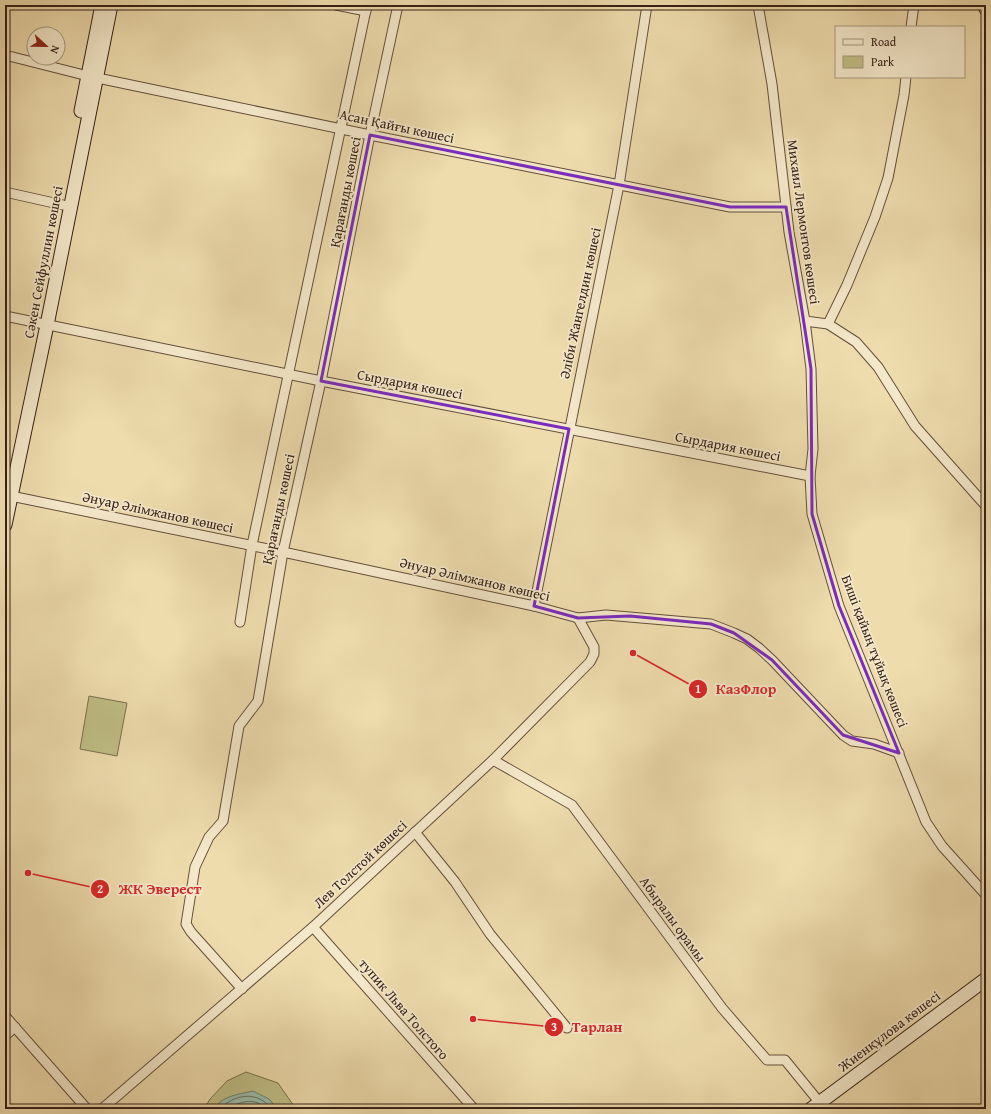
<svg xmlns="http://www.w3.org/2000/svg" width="991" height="1114" font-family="'Gentium Book Plus',serif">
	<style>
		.green { fill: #bfbe85; stroke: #7a6f4e }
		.water { fill: #99bcab; stroke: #717e70 }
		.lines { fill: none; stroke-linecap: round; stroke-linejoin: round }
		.shore { stroke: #686e61; stroke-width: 1 }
		.street-casing { stroke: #644f3c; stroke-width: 11 }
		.secondary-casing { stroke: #362017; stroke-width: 15 }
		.street { stroke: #f4e8ca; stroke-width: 9 }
		.secondary { stroke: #f4e8ca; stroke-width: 13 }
		.marked { fill: none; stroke: #7b2cbf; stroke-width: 3; stroke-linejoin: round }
		.labels { text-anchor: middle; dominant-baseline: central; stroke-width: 3.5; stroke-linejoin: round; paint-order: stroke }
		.street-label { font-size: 14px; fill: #362017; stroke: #f4e8ca }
		.leader { fill: none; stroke: #d62828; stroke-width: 1.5 }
		.callout-dot { fill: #d62828; stroke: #f4e8ca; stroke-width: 1.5 }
		.mark-label { font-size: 12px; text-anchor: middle; font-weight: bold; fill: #fff }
		.callout-label { font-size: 15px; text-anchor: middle; font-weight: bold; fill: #d62828; stroke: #f4e8ca; stroke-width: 3.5; stroke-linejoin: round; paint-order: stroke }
	</style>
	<rect width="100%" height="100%" fill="#eedcad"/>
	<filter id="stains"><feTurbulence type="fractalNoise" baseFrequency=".005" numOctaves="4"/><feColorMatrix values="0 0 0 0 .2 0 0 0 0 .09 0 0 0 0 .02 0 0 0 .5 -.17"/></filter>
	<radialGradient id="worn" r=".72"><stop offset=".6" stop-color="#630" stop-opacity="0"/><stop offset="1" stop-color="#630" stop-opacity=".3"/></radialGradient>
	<g class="green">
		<path d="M89,696L127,703L117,756L80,749Z"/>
		<path d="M246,1072L278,1083L296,1109H277L269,1099L217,1105L214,1109H204L210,1099L227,1081Z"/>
	</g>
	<path class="water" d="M253,1091L269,1099L277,1109H214C221,1096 240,1094 253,1091Z"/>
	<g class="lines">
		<g class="shore">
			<path d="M219,1109C235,1094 257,1090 272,1109"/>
			<path d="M227,1109C239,1102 255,1096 266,1109"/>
		</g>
		<defs>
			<g id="street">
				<path d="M336,5L366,11"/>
				<path d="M758,5L772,84L789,232L805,321L828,324L856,342L878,367L915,426L986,506"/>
				<path d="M911,27L914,5"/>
				<path d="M5,55L88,76L370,135L730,207H786"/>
				<path d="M5,192L63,205"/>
				<path d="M5,316L321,381L810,476"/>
				<path d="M805,321L811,369L813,449L810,476L812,514L839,606L926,822L942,846L986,895"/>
				<path d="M828,324L847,285L875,217L888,178L904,95L906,77"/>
				<path d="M6,495L283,552L534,606L578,618L606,615L711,624L734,633L747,639L759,648L772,660L843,735L852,741L874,744L899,753"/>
				<path d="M534,606L619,185L647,5"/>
				<path d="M240,622L252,545L367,5"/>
				<path d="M493,760L572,805L722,1008L767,1060H785L820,1103"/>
				<path d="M415,832L455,882L490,934L567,1028"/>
				<path d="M313,927L474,1109"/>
				<path d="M242,989L191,932L186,924L195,867L209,837L223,821L239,726L258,701L283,552L321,381L370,135L398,5"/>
				<path d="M5,1016L87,1109"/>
				<path d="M5,1036L15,1027"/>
				<path d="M102,1109L313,927L493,760L590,662L594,654V647L578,618"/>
			</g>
			<g id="secondary">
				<path d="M985,5L986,9"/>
				<path d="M81,111L102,5"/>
				<path d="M5,525L47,325L111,5"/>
				<path d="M811,1109L986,979"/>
			</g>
		</defs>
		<use href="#street" class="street-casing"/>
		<use href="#secondary" class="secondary-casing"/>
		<use href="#street" class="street"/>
		<use href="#secondary" class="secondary"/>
	</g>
	<path class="marked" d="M370,135L730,207H786L811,369L812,514L839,606L899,753L843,735L772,660L734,633L711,624L630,616L578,618L534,606L569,429L321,381Z"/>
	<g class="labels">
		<g class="street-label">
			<text transform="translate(397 126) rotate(12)">Асан Қайғы көшесі</text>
			<text transform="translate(345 192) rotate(-79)">Қарағанды көшесі</text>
			<text transform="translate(804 222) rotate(82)">Михаил Лермонтов көшесі</text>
			<text transform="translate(43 262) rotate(-79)">Сәкен Сейфуллин көшесі</text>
			<text transform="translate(580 303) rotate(-78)">Әліби Жангелдин көшесі</text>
			<text transform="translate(410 384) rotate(11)">Сырдария көшесі</text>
			<text transform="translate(728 446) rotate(11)">Сырдария көшесі</text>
			<text transform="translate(278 509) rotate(-78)">Қарағанды көшесі</text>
			<text transform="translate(158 512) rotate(12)">Әнуар Әлімжанов көшесі</text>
			<text transform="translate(475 579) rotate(13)">Әнуар Әлімжанов көшесі</text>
			<text transform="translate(875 651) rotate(69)">Биші қайың тұйық көшесі</text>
			<text transform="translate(360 864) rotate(-43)">Лев Толстой көшесі</text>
			<text transform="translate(673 919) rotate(54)">Абыралы орамы</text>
			<text transform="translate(404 1009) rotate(49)">тупик Льва Толстого</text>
			<text transform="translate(889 1031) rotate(-37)">Жиенқұлова көшесі</text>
		</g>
	</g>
	<path class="leader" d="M633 653L698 689M28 873L100 889M473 1019L554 1027"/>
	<g class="callout-dot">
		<circle cx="633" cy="653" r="4"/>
		<circle cx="28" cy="873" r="4"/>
		<circle cx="473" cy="1019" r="4"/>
		<circle cx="698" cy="689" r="10"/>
		<circle cx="100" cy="889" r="10"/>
		<circle cx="554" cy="1027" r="10"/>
	</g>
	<g class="mark-label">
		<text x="698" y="693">1</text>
		<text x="100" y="893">2</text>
		<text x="554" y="1031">3</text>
	</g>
	<g class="callout-label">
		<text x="746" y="694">КазФлор</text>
		<text x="160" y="894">ЖК Эверест</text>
		<text x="597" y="1032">Тарлан</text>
	</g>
	<rect width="991" height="1114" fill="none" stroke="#eedcad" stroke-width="20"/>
	<rect x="6" y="6" width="979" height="1102" fill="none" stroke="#362017" stroke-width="2"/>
	<rect x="10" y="10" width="971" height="1094" fill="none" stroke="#362017"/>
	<rect x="835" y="26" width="130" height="52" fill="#f4e8ca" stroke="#a89882"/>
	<rect x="843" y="39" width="20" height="6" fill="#f4e8ca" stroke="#a89882"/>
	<text x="871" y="46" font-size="12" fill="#362017">Road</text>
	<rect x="843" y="56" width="20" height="12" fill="#bfbe85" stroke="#a89882"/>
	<text x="871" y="66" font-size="12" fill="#362017">Park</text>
	<g transform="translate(46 46) rotate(112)"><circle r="19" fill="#f4e8ca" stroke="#a89882"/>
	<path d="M0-3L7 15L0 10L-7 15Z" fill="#8f2418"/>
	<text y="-6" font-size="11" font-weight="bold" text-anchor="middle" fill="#362017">N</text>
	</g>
	<rect width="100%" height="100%" filter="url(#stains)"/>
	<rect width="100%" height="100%" fill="url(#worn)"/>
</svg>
